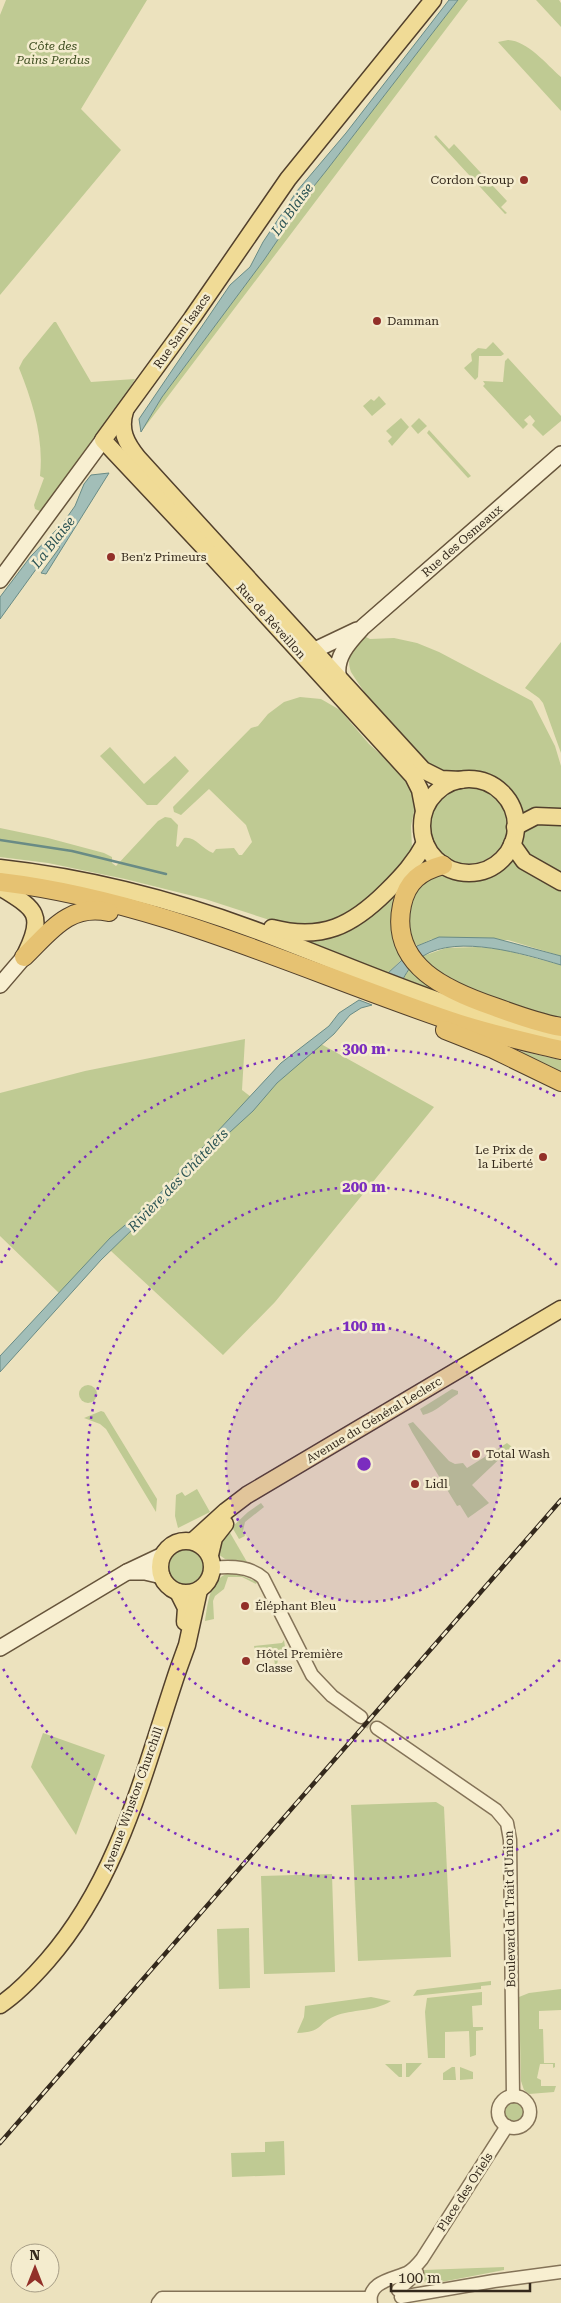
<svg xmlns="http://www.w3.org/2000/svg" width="561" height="2303" font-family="'Roboto Serif',serif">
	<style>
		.green { fill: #bfca93 }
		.water { fill: #a2beb8; stroke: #698b85 }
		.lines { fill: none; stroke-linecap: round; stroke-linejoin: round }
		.stream { stroke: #698b85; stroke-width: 2.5 }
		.tertiary-tunnel { stroke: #c7bd9e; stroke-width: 12; stroke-dasharray: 12 6; stroke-linecap: butt }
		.tertiary-casing { stroke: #847358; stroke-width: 15 }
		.secondary-casing { stroke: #66543b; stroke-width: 18 }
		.primary-casing { stroke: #52402c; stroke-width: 19 }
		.trunk-casing { stroke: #52402c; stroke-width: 20 }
		.tertiary { stroke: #f8efd1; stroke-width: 12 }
		.secondary { stroke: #f8efd1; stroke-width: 15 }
		.primary { stroke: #f0db96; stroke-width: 16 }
		.trunk { stroke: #e6c272; stroke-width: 18 }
		.rail-casing { stroke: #34291c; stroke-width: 4.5 }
		.rail { stroke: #f4ecce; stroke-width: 2.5; stroke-dasharray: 8; stroke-linecap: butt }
		.ring { fill: none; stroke: #7b2cbf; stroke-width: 2.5; stroke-dasharray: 2.5 5 }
		.poi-dot { fill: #923029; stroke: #f4ecce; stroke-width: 2 }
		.labels { text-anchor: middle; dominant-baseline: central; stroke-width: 5; stroke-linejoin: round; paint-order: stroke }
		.park-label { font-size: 12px; font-style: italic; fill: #415023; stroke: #f4ecce }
		.poi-label { font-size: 12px; fill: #34291c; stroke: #f4ecce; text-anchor: start }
		.street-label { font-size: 12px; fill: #34291c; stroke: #f4ecce }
		.water-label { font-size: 14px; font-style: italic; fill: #2b5354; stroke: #f4ecce }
		.centre { fill: #7b2cbf; stroke: #f4ecce; stroke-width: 2.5 }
		.ring-label { font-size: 15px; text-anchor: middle; font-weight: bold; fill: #7b2cbf; stroke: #f4ecce; stroke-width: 5; stroke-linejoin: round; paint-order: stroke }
	</style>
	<rect width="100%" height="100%" fill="#ece2be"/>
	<g class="green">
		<path d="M6,0H147L81,109L121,150L0,295V15Z"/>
		<path d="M458,0H468L141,432L162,397L264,260L290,222L294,211L326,171Z"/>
		<path d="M536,0H559L561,3V27Z"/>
		<path d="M508,40C528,41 546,64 561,77V111L498,42Z"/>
		<path d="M436,135L449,149L454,144L507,201L501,207L507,213L505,214L434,137Z"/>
		<path d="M54,322H56L91,382L135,379L120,405L42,512L35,509L34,505L44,478L40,476C44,438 33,403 19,368L23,360Z"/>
		<path d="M493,342L504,354L501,356H479L478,377L475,380L464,368L472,361L471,354L478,348L486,349Z"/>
		<path d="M508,358L561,416V421L543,436L532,425L535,421L530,415L524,420L528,424L523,429L483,386L485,384L483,381L503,382L505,361Z"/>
		<path d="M379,396L386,404L372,416L363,406L371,399L374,401Z"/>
		<path d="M401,418L409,427L392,446L388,441L392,437L386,431Z"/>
		<path d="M419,418L427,426L418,434L411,426Z"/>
		<path d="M429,430L471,476L468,478L427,433Z"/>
		<path d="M364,636L370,639L394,638L417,643L439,652L532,701L555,746L561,766V813L521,817C516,789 494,769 465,771C456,771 443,775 434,771C429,768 423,759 419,754C395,729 369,702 351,672C345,656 354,648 364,636Z"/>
		<path d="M561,642V753L543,703L539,698L525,688Z"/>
		<path d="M300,697L321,699L340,710L369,744L398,770L412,791L415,807L411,826L412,848L409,858L371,897L347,915L316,926L279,923L205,899L125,879L48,863L0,857V828L48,838L104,853L112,857V863L116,866L158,821L165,817L171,818L178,825L176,846L178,847L184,838C195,836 202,849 213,853L216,849L234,848L239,855H242L252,842L246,825L209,789L181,815L174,812L173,807L251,728L258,726L268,714L284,702Z"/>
		<path d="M110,747L144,784L175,756L189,771L157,805H147L100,756Z"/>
		<circle cx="468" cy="825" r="39"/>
		<path d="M533,822L561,824V875L522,852C519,838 523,832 533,822Z"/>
		<path d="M513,855L561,888V956L508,940L432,939L417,946C399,924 408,914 414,888L434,875L465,879L489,875L501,868Z"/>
		<path d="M424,856L431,864L414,873L404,957L387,974L299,939L320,937Z"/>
		<path d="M478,947L500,949L561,965V1021L495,1002L433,971L423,956L446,948Z"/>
		<path d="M411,966L446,995L403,979Z"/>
		<path d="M245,1039L242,1090L259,1103L277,1083L321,1044L434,1107L275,1302L223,1355L111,1251L93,1257L59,1293L0,1236V1093L85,1071Z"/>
		<path d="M515,1050L561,1060V1078Z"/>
		<circle cx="88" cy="1394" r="9"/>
		<path d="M452,1389L458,1391V1394C446,1401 436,1412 423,1415L420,1409Z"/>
		<path d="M101,1411L104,1412L157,1499L156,1512L106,1429L100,1424L84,1418Z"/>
		<path d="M413,1422L449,1461L455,1464L463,1463L467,1468L507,1443L512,1447L472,1485L489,1503L468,1518L460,1505L457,1506L412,1432L408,1424Z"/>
		<path d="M197,1489L210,1512L178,1528L175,1516L176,1495L182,1492L185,1496Z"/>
		<path d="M261,1503L264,1507L245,1522L243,1531L245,1536L239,1539L232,1527L248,1512Z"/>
		<path d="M229,1531L247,1562L225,1559L218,1554V1545Z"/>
		<circle cx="186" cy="1566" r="19"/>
		<path d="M228,1573H235L257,1582L256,1584L242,1577H228L224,1589L215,1596L213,1601L214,1619L205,1621C208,1603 209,1581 228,1573Z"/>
		<path d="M284,1640L285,1647L278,1659L277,1665L275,1666L273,1649L255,1650L254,1646L282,1643Z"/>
		<path d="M43,1733L105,1755L76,1835L31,1767Z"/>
		<path d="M436,1802L444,1807L451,1957L358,1961L351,1805Z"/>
		<path d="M332,1874L335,1972L264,1974L261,1876Z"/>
		<path d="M249,1928L250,1988L219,1989L217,1929Z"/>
		<path d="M491,1981V1985L481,1986V1989L413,1996L417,1990Z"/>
		<path d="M561,1989V2010L539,2011V2029H543L544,2063H555V2067L553,2068V2064H540L537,2078L541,2080V2086H556L554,2092L529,2094L524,2090L521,2081L519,1997L529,1993Z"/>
		<path d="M482,1992V2005L472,2006L473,2027H483V2030L476,2031V2055L470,2057L469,2031L445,2032V2058H428L425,2012L427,1998Z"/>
		<path d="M371,1997L391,2001C374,2012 352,2009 335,2016C316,2024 324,2032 297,2033L304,2017L305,2006Z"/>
		<path d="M406,2063H422L409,2077H406Z"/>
		<path d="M385,2064H402V2077H399Z"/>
		<path d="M452,2067H455L456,2080H443V2073Z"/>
		<path d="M460,2067L473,2072V2079L460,2080Z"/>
		<circle cx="514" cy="2112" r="10"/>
		<path d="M284,2141L285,2175L232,2177L231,2153L265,2152V2142Z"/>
		<path d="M504,2267V2270L431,2284L426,2283L421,2277L424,2270Z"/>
	</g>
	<g class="water">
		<path d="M449,0H458L326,171L294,211L290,222L264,260L162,397L141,432L139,419L230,285L250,267L263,242L297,191L346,133Z"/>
		<path d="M109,473L46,574L41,573L60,547L58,546L42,561L0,619V597L31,556L63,523L75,506L84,484L91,475Z"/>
		<path d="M439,937L494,938L561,956V965C524,954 458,934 423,956C413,962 408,970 403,979L387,974L417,946Z"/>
		<path d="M359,1000L372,1005L361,1008L350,1015L334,1034L277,1083L253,1111L218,1143L163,1205L136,1226L101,1260L0,1372V1356L110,1238L152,1202L281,1063L329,1026L339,1013Z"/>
	</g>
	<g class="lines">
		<path class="stream" d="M0,840L72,851L166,874"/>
		<path class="tertiary-tunnel" d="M361,1717L377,1728"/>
		<defs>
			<g id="tertiary">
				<path d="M213,1568C230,1566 250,1566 263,1578L312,1675L332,1696L361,1717"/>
				<path d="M377,1728L496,1810L507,1823L510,1840L513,2096"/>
				<circle cx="514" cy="2112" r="16"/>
				<path d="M398,2290L417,2273"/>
				<path d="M401,2297L494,2281L561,2272"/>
				<path d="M158,2303L162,2298H370"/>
				<path d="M371,2303C367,2282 393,2279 407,2273C414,2269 418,2264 422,2259L507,2126"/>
			</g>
			<g id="secondary">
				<path d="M0,580L103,440"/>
				<path d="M310,662L314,651L317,649L357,630"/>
				<path d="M339,679C333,658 350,641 363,627L561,454"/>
				<path d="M0,985L24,957"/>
				<path d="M127,1572H145L162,1576"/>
				<path d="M0,1648L127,1572L163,1555"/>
			</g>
			<g id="primary">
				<path d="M125,411C119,430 126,443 138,458L423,770L441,779L461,780"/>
				<circle cx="469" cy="826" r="47"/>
				<path d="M424,811L420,790L413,776L214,558L103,440L192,318L288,179L433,0"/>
				<path d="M515,827L536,816L561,817"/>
				<path d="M512,844L524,861L561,882"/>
				<path d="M0,868C91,878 182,902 268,935C365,972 459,1015 561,1036"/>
				<path d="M0,887C33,908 46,912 26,953"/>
				<path d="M272,928C322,941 352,926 387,891C402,876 415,862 425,843"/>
				<circle cx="186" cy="1567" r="26"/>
				<path d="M193,1541L226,1511L247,1495L561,1309"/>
				<path d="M210,1555L214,1538L225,1524"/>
				<path d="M178,1592L186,1608L185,1622"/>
				<path d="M0,2005C18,1993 33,1977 47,1961C119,1879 144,1771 178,1670L187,1645L199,1590"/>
			</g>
			<g id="trunk">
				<path d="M443,865C421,871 407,881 402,905C389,966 448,991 495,1007C517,1015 538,1023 561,1027"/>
				<path d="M0,882C159,901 298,969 448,1020C485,1033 523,1041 561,1050"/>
				<path d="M24,957C50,932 69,903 109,912"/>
				<path d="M445,1030L493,1049L561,1082"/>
			</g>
		</defs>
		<use href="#tertiary" class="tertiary-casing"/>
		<use href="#secondary" class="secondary-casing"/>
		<use href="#primary" class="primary-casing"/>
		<use href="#trunk" class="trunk-casing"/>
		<use href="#tertiary" class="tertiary"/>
		<use href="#secondary" class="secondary"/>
		<use href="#primary" class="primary"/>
		<use href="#trunk" class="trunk"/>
		<defs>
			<path id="rail" d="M0,2143L561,1500"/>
		</defs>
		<use href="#rail" class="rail-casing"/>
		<use href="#rail" class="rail"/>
	</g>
	<circle cx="364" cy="1464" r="138" fill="#7b2cbf" fill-opacity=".12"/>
	<g class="ring">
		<circle cx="364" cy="1464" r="138"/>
		<path d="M560 1660A277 277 0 1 1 560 1268"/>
		<path d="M559 1830A415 415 0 0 1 1 1665M1 1263A415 415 0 0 1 559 1098"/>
	</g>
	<g class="poi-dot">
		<circle cx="524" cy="180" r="5"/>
		<circle cx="377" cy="321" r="5"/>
		<circle cx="111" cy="557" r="5"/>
		<circle cx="543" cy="1157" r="5"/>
		<circle cx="476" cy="1454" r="5"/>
		<circle cx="415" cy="1484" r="5"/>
		<circle cx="245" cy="1606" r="5"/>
		<circle cx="246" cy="1661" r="5"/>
	</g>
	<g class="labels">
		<g class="park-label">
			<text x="53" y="46">Côte des<tspan x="53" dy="14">Pains Perdus</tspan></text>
		</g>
		<g class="poi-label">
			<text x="514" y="180" text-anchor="end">Cordon Group</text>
			<text x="387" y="321">Damman</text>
			<text x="121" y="557">Ben'z Primeurs</text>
			<text x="533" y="1150" text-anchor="end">Le Prix de<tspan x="533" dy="14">la Liberté</tspan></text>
			<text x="486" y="1454">Total Wash</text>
			<text x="425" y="1484">Lidl</text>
			<text x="255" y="1606">Éléphant Bleu</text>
			<text x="256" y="1654">Hôtel Première<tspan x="256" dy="14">Classe</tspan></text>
		</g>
		<g class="street-label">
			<text transform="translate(182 331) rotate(-55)">Rue Sam Isaacs</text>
			<text transform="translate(462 541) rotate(-41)">Rue des Osmeaux</text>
			<text transform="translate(271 621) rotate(48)">Rue de Réveillon</text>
			<text transform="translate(374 1420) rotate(-31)">Avenue du Général Leclerc</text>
			<text transform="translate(133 1799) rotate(-70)">Avenue Winston Churchill</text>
			<text transform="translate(510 1909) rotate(-91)">Boulevard du Trait d'Union</text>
			<text transform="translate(465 2192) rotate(-57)">Place des Oriels</text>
		</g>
		<g class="water-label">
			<text transform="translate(292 209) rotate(-54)">La Blaise</text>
			<text transform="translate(53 542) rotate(-52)">La Blaise</text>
			<text transform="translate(178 1180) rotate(-46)">Rivière des Châtelets</text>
		</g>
	</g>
	<circle cx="364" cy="1464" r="8" class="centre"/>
	<g class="ring-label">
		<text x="364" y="1054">300 m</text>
		<text x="364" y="1192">200 m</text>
		<text x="364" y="1331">100 m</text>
	</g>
	<g transform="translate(35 2268)"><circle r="24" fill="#f4ecce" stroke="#a79e87"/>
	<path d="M0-4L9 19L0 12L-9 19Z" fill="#923029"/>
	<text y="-8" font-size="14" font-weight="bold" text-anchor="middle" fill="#34291c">N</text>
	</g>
	<path d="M391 2283v8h139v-8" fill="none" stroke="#34291c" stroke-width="2.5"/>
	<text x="398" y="2283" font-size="15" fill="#34291c" stroke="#f4ecce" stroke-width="4" paint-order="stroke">100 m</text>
</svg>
